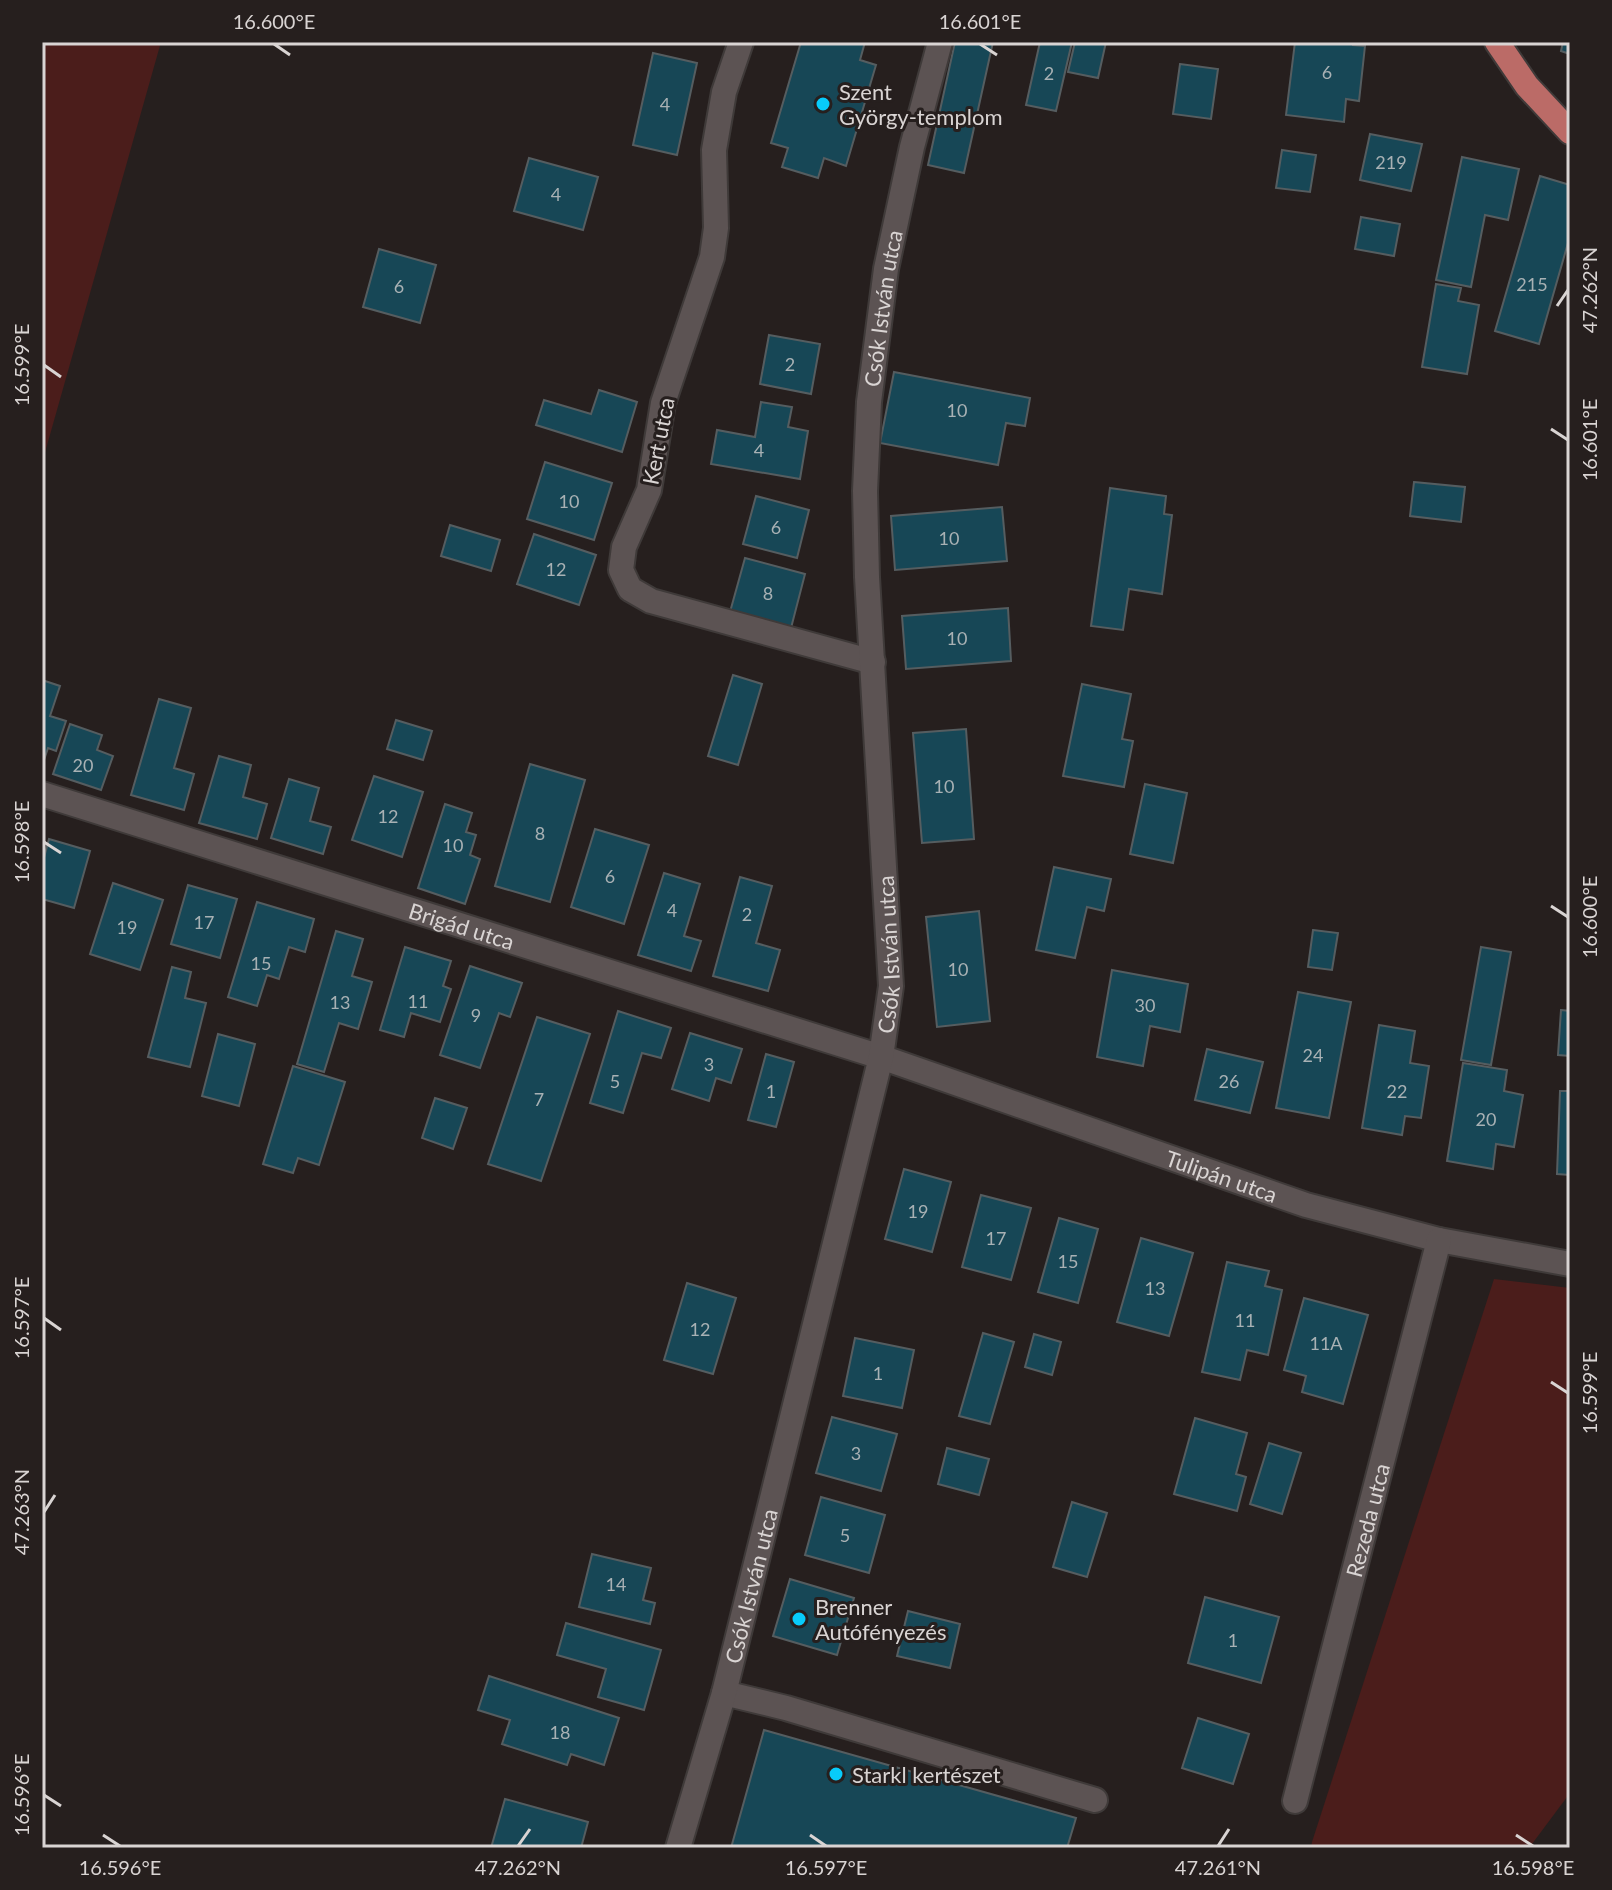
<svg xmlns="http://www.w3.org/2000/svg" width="1612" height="1890" font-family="Lato,sans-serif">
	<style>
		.green { fill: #4b1d1b }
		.building { fill: #174756; stroke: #555d60; stroke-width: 2 }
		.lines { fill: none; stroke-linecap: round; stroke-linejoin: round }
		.minor-casing { stroke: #3f3a39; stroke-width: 28 }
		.major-casing { stroke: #3f3a39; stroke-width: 28 }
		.minor { stroke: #5c5353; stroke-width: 24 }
		.major { stroke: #bb6b67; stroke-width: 24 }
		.ticks { fill: none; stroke: #d9d4d3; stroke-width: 3 }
		.poi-dot { fill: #08cbfa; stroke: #261f1e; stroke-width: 3 }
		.labels { text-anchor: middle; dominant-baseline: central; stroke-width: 6; stroke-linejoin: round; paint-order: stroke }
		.number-label { font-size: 18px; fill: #a8b1b4 }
		.poi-label { font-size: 22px; fill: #d9d4d3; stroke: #261f1e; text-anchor: start }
		.street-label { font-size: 22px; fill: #d9d4d3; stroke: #261f1e }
		.neatline { fill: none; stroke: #d9d4d3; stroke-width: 3 }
		.ticks-label { font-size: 20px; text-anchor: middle; fill: #d9d4d3 }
	</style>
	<rect width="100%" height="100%" fill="#261f1e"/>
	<g class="green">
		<path d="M42,42H161L42,463Z"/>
		<path d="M1494,1279L1570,1288V1793L1529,1848H1311L1312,1842Z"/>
	</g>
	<g class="building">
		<path d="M801,42H865L860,60L876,65L846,166L824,158L818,178L782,167L788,148L771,143Z"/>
		<path d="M955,42H993L964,173L928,165Z"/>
		<path d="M1040,42H1072L1056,111L1026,105Z"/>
		<path d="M1075,42H1106L1098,78L1068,72Z"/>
		<path d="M1295,42H1353V45L1365,46L1359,101L1346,99L1344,122L1286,115Z"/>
		<path d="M1563,42H1570V54L1561,51Z"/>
		<path d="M653,53L697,63L677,155L633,145Z"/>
		<path d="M1180,64L1218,69L1211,119L1173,114Z"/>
		<path d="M1370,134L1422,144L1411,191L1360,180Z"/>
		<path d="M1282,150L1316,155L1310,192L1276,188Z"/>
		<path d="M1462,157L1519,169L1508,220L1485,215L1471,287L1436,280Z"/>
		<path d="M529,158L598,177L583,230L514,211Z"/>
		<path d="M1540,176L1570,185V236L1539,344L1495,331Z"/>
		<path d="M1361,217L1400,224L1394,256L1355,249Z"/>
		<path d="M379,249L436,265L420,323L363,307Z"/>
		<path d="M1436,284L1461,288L1458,301L1479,305L1467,374L1422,367Z"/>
		<path d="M769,335L820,344L811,394L760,384Z"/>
		<path d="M894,372L1030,398L1025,426L1006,423L998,465L880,443Z"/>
		<path d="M599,390L637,402L622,452L536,425L544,400L591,414Z"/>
		<path d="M761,402L792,407L788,427L808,431L800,479L711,464L717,430L755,437Z"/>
		<path d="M545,462L612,483L594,540L527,519Z"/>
		<path d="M1414,482L1465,487L1461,522L1410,516Z"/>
		<path d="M1110,488L1166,496L1164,514L1172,515L1162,594L1129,589L1123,630L1091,626Z"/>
		<path d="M756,496L809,510L797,558L743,544Z"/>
		<path d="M1002,507L1007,561L895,570L891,516Z"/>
		<path d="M450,525L500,540L491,571L441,556Z"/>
		<path d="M534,534L596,555L579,605L517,584Z"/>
		<path d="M745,558L805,574L791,628L730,612Z"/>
		<path d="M1008,608L1011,661L906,669L902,616Z"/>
		<path d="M733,675L762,684L738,765L708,756Z"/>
		<path d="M42,680L60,686L50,716L66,721L56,751L48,748L42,766Z"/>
		<path d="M1082,684L1131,694L1122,739L1133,741L1124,787L1063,776Z"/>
		<path d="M159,699L191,708L174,768L194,774L184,810L131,795Z"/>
		<path d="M396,720L432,731L423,760L387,749Z"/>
		<path d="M70,724L102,735L97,750L113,756L101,790L53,774Z"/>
		<path d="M966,729L974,839L922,843L913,733Z"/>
		<path d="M219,756L251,765L243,797L267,804L257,839L199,823Z"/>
		<path d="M530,764L585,780L550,902L495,886Z"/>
		<path d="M374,776L423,792L402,857L352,840Z"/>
		<path d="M289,779L319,788L310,821L331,827L323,854L271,838Z"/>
		<path d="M1145,784L1187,793L1173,863L1130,854Z"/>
		<path d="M445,804L472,813L466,832L476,835L470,855L480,859L465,904L418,888Z"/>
		<path d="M595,829L649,845L624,924L571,907Z"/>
		<path d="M49,839L90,851L74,908L42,899V865Z"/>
		<path d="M1054,867L1111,879L1104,911L1087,907L1075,958L1036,950Z"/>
		<path d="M664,873L700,884L684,936L701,941L691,971L638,955Z"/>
		<path d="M740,877L772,886L756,943L780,950L768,991L713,976Z"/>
		<path d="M113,883L163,900L140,970L90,954Z"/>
		<path d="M188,885L237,899L220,958L171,944Z"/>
		<path d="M257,902L314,919L305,952L289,947L279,979L267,975L257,1006L228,997Z"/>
		<path d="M979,911L990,1021L937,1027L926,917Z"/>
		<path d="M1313,930L1338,933L1332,970L1308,967Z"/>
		<path d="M336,931L363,939L352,976L372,982L358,1029L339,1023L324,1072L297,1064Z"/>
		<path d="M405,947L451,961L443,986L451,989L440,1022L411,1013L404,1037L380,1030Z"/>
		<path d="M1481,947L1511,952L1491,1065L1461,1060Z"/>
		<path d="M470,966L522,983L510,1017L499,1013L480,1068L440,1055Z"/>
		<path d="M172,967L191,972L185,998L206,1003L190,1067L148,1057Z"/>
		<path d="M1112,970L1188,984L1180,1032L1150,1026L1143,1066L1097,1057Z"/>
		<path d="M1298,992L1351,1002L1329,1118L1276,1108Z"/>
		<path d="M1561,1010L1570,1011V1056L1558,1055Z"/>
		<path d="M618,1011L671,1028L661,1058L642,1053L623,1113L590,1103Z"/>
		<path d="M537,1017L590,1034L541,1181L488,1164Z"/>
		<path d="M1379,1025L1415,1031L1410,1063L1429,1066L1421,1118L1405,1116L1402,1135L1362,1128Z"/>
		<path d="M690,1033L742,1049L731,1083L716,1078L709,1101L672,1089Z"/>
		<path d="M218,1034L255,1044L239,1106L202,1096Z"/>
		<path d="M1207,1049L1263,1062L1250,1113L1195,1100Z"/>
		<path d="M766,1054L794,1062L776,1127L748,1120Z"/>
		<path d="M1463,1063L1507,1070L1504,1091L1523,1095L1514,1147L1496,1144L1493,1169L1447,1161Z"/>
		<path d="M293,1066L345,1082L319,1165L298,1158L293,1173L263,1164Z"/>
		<path d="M1560,1091H1570V1175L1557,1174Z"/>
		<path d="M435,1098L467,1108L453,1149L422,1138Z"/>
		<path d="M904,1169L951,1182L932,1252L885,1239Z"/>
		<path d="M981,1195L1031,1208L1011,1280L962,1267Z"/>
		<path d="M1059,1218L1098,1229L1078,1303L1038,1292Z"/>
		<path d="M1141,1238L1193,1253L1169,1336L1117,1322Z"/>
		<path d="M1227,1262L1269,1271L1265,1286L1282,1290L1268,1355L1247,1350L1240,1380L1202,1372Z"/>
		<path d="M687,1283L736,1298L713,1374L664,1360Z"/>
		<path d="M1304,1298L1368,1315L1343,1404L1302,1392L1306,1376L1284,1370Z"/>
		<path d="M983,1333L1014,1342L990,1424L959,1416Z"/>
		<path d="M1034,1334L1061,1342L1052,1375L1025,1367Z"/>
		<path d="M855,1338L914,1350L902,1408L843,1396Z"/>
		<path d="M832,1417L897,1434L881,1491L816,1473Z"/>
		<path d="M1195,1418L1247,1433L1236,1474L1246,1477L1237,1511L1174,1494Z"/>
		<path d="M1269,1443L1301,1453L1282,1514L1250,1504Z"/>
		<path d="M947,1448L989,1459L979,1495L938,1484Z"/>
		<path d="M821,1497L885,1515L869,1573L805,1555Z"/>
		<path d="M1072,1502L1107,1513L1087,1577L1053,1567Z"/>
		<path d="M592,1554L651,1568L643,1600L655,1603L650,1624L579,1607Z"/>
		<path d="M790,1579L854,1598L837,1655L773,1636Z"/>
		<path d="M1205,1597L1279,1617L1261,1683L1188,1663Z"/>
		<path d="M908,1611L960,1624L950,1668L897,1656Z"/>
		<path d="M566,1623L661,1650L644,1710L598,1697L606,1669L557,1655Z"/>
		<path d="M489,1676L619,1718L604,1765L571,1754L567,1765L502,1744L510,1720L478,1710Z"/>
		<path d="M1198,1718L1249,1734L1233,1784L1182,1768Z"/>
		<path d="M764,1730L1076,1818L1067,1848H731Z"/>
		<path d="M505,1799L588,1822L581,1848H491Z"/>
	</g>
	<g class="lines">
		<defs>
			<g id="minor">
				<path d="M741,42L724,92L714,150L716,228L712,257L663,403L649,490L624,547L621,570L630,589L651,601L873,662"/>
				<path id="s1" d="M42,794L881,1057L1306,1205L1439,1240L1570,1264"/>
				<path d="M724,1693L786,1708L1095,1800"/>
				<path id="s2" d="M1295,1801L1439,1240"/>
				<path id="s3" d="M678,1848L724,1693L881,1057L891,986L867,577L865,491L869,402L886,269L912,147L940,42"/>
			</g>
			<path id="major" d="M1497,42L1527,86L1570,132"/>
		</defs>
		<use href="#minor" class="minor-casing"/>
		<use href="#major" class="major-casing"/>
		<use href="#minor" class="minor"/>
		<use href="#major" class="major"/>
	</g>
	<path class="ticks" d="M274,44L290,55M980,44L997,55M1557,306L1568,290M44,365L61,377M1551,429L1568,440M44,842L61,853M1551,906L1568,917M44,1318L61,1330M1551,1382L1568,1393M44,1512L55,1495M44,1795L61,1806M103,1835L120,1846M810,1835L826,1846M1516,1835L1533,1846M518,1846L530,1829M1218,1846L1229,1829"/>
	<g class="poi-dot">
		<circle cx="823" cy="104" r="8"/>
		<circle cx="799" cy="1619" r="8"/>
		<circle cx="836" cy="1774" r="8"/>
	</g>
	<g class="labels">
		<g class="number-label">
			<text x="1327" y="72">6</text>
			<text x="1049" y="73">2</text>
			<text x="665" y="104">4</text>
			<text x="1391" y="162">219</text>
			<text x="556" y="194">4</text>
			<text x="1532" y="284">215</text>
			<text x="399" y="286">6</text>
			<text x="790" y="364">2</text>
			<text x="957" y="410">10</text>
			<text x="759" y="450">4</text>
			<text x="569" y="501">10</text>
			<text x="776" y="527">6</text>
			<text x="949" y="538">10</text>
			<text x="556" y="569">12</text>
			<text x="768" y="593">8</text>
			<text x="957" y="638">10</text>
			<text x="83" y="765">20</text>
			<text x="944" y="786">10</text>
			<text x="388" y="816">12</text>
			<text x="540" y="833">8</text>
			<text x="453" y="845">10</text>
			<text x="610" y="876">6</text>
			<text x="672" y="910">4</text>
			<text x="747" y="914">2</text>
			<text x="204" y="922">17</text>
			<text x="127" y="927">19</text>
			<text x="261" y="963">15</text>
			<text x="958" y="969">10</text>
			<text x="418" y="1001">11</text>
			<text x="340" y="1002">13</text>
			<text x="1145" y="1005">30</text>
			<text x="476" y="1015">9</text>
			<text x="1313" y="1055">24</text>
			<text x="709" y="1064">3</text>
			<text x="615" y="1081">5</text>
			<text x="1229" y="1081">26</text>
			<text x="771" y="1091">1</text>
			<text x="1397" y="1091">22</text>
			<text x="539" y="1099">7</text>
			<text x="1486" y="1119">20</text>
			<text x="918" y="1211">19</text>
			<text x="996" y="1238">17</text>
			<text x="1068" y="1261">15</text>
			<text x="1155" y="1288">13</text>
			<text x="1245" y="1320">11</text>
			<text x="700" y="1329">12</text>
			<text x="1326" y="1343">11A</text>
			<text x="878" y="1373">1</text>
			<text x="856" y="1453">3</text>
			<text x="845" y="1535">5</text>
			<text x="616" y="1584">14</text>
			<text x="1233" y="1640">1</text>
			<text x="560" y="1732">18</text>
		</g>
		<g class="poi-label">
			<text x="839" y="91">Szent<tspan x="839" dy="25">György-templom</tspan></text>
			<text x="815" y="1606">Brenner<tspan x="815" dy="25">Autófényezés</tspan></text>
			<text x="852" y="1774">Starkl kertészet</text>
		</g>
		<g class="street-label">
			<text stroke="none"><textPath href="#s3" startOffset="1568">Csók István utca</textPath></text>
			<text transform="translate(658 441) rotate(-79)">Kert utca</text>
			<text stroke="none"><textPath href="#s1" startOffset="440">Brigád utca</textPath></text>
			<text stroke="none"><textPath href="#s3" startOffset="920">Csók István utca</textPath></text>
			<text stroke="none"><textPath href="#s1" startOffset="1240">Tulipán utca</textPath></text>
			<text stroke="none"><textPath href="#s2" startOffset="290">Rezeda utca</textPath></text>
			<text stroke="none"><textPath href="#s3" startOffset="272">Csók István utca</textPath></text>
		</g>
	</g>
	<rect width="1612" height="1890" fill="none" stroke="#261f1e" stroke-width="88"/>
	<rect x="44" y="44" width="1524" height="1802" class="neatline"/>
	<g class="ticks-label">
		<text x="274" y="29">16.600°E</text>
		<text x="980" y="29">16.601°E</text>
		<text transform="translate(1590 290) rotate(-90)" y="7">47.262°N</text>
		<text transform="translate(22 365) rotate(-90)" y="7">16.599°E</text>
		<text transform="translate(1590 440) rotate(-90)" y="7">16.601°E</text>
		<text transform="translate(22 842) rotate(-90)" y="7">16.598°E</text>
		<text transform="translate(1590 917) rotate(-90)" y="7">16.600°E</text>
		<text transform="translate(22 1318) rotate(-90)" y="7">16.597°E</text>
		<text transform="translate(1590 1393) rotate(-90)" y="7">16.599°E</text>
		<text transform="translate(22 1512) rotate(-90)" y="7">47.263°N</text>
		<text transform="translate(22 1795) rotate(-90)" y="7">16.596°E</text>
		<text x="120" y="1875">16.596°E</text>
		<text x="518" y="1875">47.262°N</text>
		<text x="826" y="1875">16.597°E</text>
		<text x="1218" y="1875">47.261°N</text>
		<text x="1533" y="1875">16.598°E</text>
	</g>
</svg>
